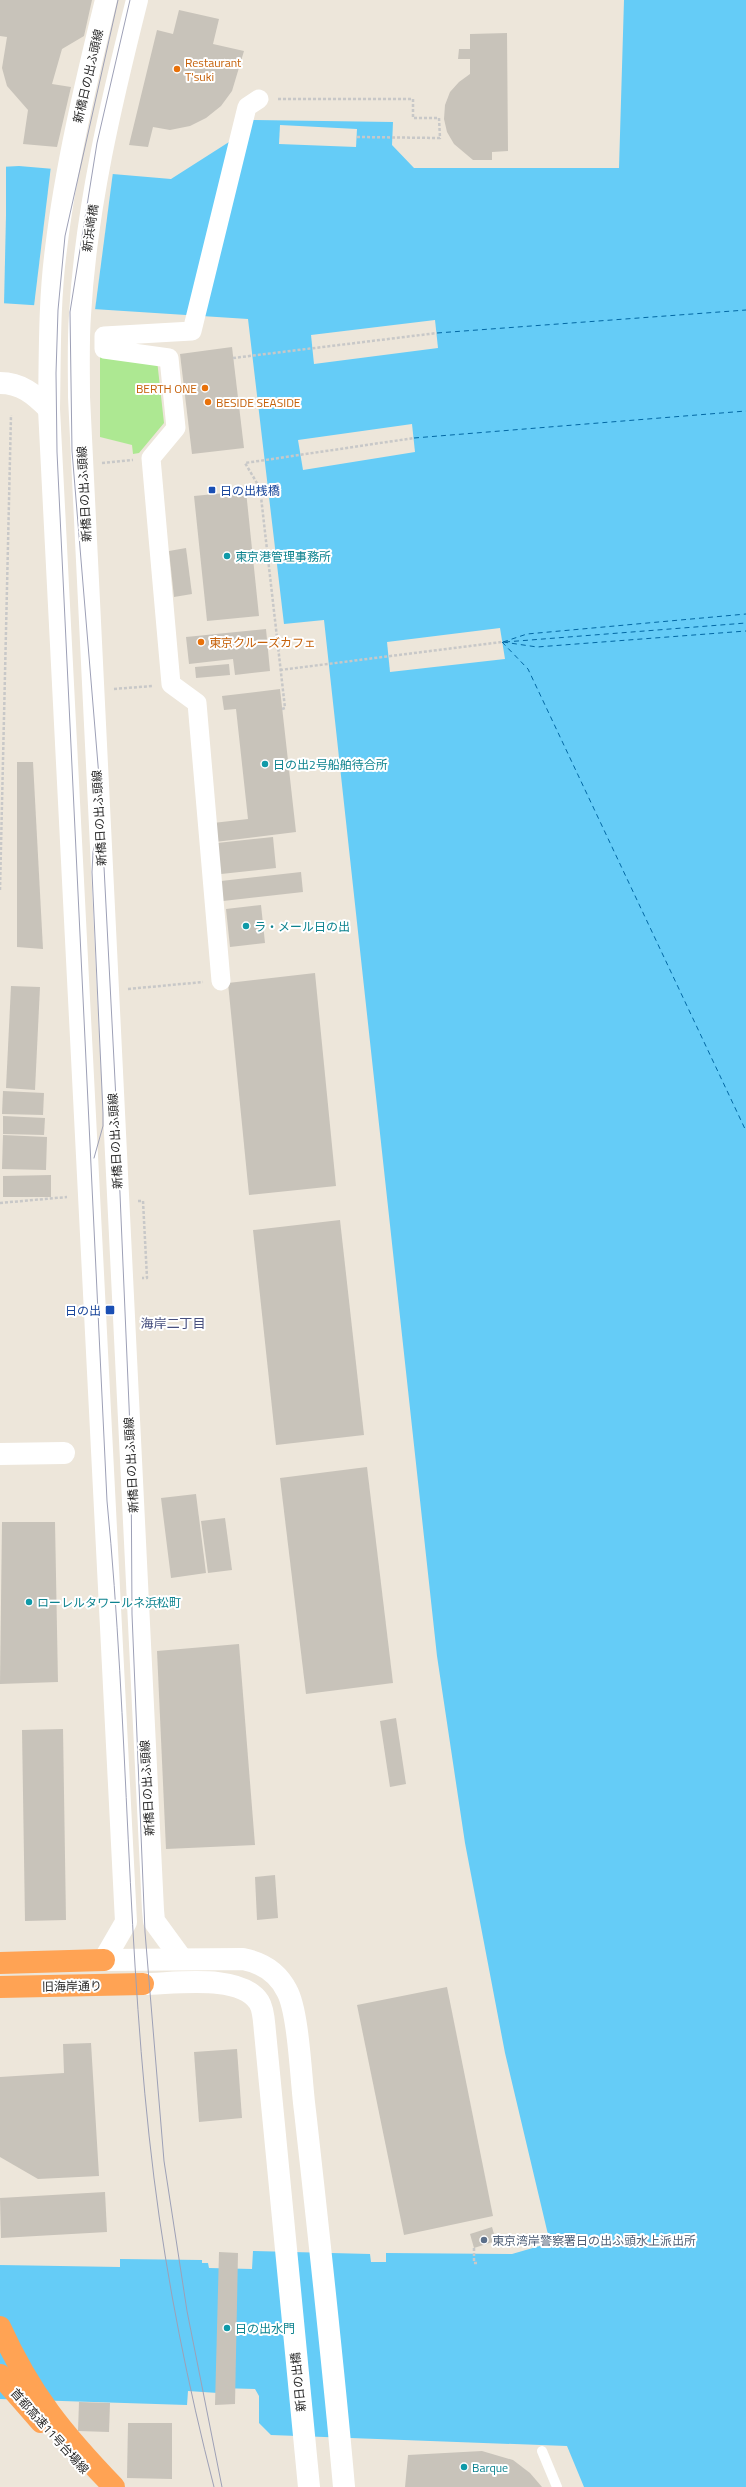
<svg xmlns="http://www.w3.org/2000/svg" width="746" height="2487" font-family="'Titillium Web','Noto Sans JP',sans-serif">
	<style>
		.green { fill: #ade892 }
		.water { fill: #65ccf7 }
		.pier { fill: #ede6da }
		.lines { fill: none; stroke-linecap: round; stroke-linejoin: round }
		.ferry { stroke: #0368a4; stroke-width: 1; stroke-dasharray: 5 4; stroke-linecap: butt }
		.building { fill: #c8c3ba }
		.path { stroke: #c8c8c8; stroke-width: 2.5; stroke-dasharray: 3 2; stroke-linecap: butt }
		.lane { stroke: #fff; stroke-width: 10 }
		.street { stroke: #fff; stroke-width: 19 }
		.secondary { stroke: #fff; stroke-width: 22 }
		.highway { stroke: #ffa354; stroke-width: 22 }
		.tram { stroke: #9da0b6; stroke-width: 1 }
		.food-dot { fill: #e8710a; stroke: #fff; stroke-width: 1.5 }
		.transit-dot { fill: #1a4fb4; stroke: #fff; stroke-width: 1.5 }
		.culture-dot { fill: #0f9aa8; stroke: #fff; stroke-width: 1.5 }
		.service-dot { fill: #5c6f8a; stroke: #fff; stroke-width: 1.5 }
		.labels { text-anchor: middle; dominant-baseline: central; stroke-width: 4; stroke-linejoin: round; paint-order: stroke }
		.food-label { font-size: 12px; fill: #c56008; stroke: #fff; text-anchor: start }
		.street-label { font-size: 12px; fill: #2a2a2a; stroke: #fff }
		.transit-label { font-size: 12px; fill: #164399; stroke: #fff; text-anchor: start }
		.culture-label { font-size: 12px; fill: #0d838f; stroke: #fff; text-anchor: start }
		.service-label { font-size: 12px; fill: #4e5e75; stroke: #fff; text-anchor: start }
		.neighbourhood-label { font-size: 13px; fill: #474f7e; stroke: #fff }
	</style>
	<rect width="100%" height="100%" fill="#ede6da"/>
	<path class="green" d="M100,356L157,360L164,423L139,453L133,454L132,445L100,437Z"/>
	<path class="water" d="M624,0H746V2487H584L567,2446L271,2435L259,2423V2396L255,2389L219,2388L218,2393L188,2391L187,2405L0,2399V2265L120,2267V2259L202,2260V2263H208L209,2268L252,2269L253,2251L370,2254L371,2262H386V2253L512,2254L550,2243L505,2053L465,1843L437,1656L324,620L284,624L248,319L0,303V167L19,166L171,179L229,142L252,120L393,122L392,145L414,168H619Z"/>
	<g class="pier">
		<path d="M280,125L357,129L356,147L279,144Z"/>
		<path d="M6,164V215L4,305H0V165Z"/>
		<path d="M51,166L113,172L95,310L34,306Z"/>
		<path d="M435,320L438,348L314,364L311,335Z"/>
		<path d="M412,424L415,452L303,470L298,440Z"/>
		<path d="M500,628L505,659L390,672L387,642Z"/>
	</g>
	<g class="lines">
		<g class="ferry">
			<path d="M437,333L746,310"/>
			<path d="M414,438L746,411"/>
			<path d="M502,642L528,669L746,1131"/>
			<path d="M503,642L527,634L746,614"/>
			<path d="M503,642L537,647L746,631"/>
			<path d="M505,642L746,623"/>
		</g>
	</g>
	<g class="building">
		<path d="M0,0H92L84,36L62,49L52,84L71,87L57,147L23,144L28,110L7,86L2,68L7,37L0,36Z"/>
		<path d="M179,10L219,19L213,44L244,51L232,91L221,106L206,118L190,126L170,130L153,127L148,147L129,145L157,30L173,34Z"/>
		<path d="M507,33L508,151L492,152V160H473L454,144L447,132L444,119L445,105L450,92L459,82L470,74V59H458L459,49H470V34Z"/>
		<path d="M232,347L244,448L192,454L180,354Z"/>
		<path d="M246,491L259,616L207,621L194,496Z"/>
		<path d="M186,548L192,594L174,597L169,551Z"/>
		<path d="M266,629L270,671L235,675L233,659L189,664L186,637Z"/>
		<path d="M229,664L230,675L196,678L195,667Z"/>
		<path d="M280,689L296,832L215,842L213,823L248,819L236,709L224,710L222,696Z"/>
		<path d="M17,762H33L43,949L17,947Z"/>
		<path d="M273,837L276,868L221,874L217,843Z"/>
		<path d="M301,872L303,892L223,901L221,881Z"/>
		<path d="M261,905L265,943L230,947L226,909Z"/>
		<path d="M315,973L336,1186L249,1195L228,983Z"/>
		<path d="M11,986L40,987L35,1090L6,1088Z"/>
		<path d="M3,1091L44,1093L43,1115L2,1114Z"/>
		<path d="M3,1116L45,1118L44,1135L3,1134Z"/>
		<path d="M3,1135L47,1137L46,1170L2,1169Z"/>
		<path d="M51,1175V1197H3V1176Z"/>
		<path d="M340,1220L364,1435L276,1445L253,1230Z"/>
		<path d="M367,1467L393,1683L306,1694L280,1478Z"/>
		<path d="M196,1494L206,1573L171,1578L161,1498Z"/>
		<path d="M225,1518L232,1570L208,1573L201,1521Z"/>
		<path d="M2,1522H55L58,1682L0,1684Z"/>
		<path d="M239,1644L255,1845L166,1849L157,1651Z"/>
		<path d="M396,1718L406,1784L390,1787L380,1721Z"/>
		<path d="M63,1729L66,1920L25,1921L22,1730Z"/>
		<path d="M275,1875L278,1918L257,1920L255,1877Z"/>
		<path d="M447,1987L493,2216L404,2235L357,2005Z"/>
		<path d="M91,2043L99,2176L38,2179L0,2157V2077L64,2073L63,2044Z"/>
		<path d="M237,2049L242,2118L199,2122L194,2052Z"/>
		<path d="M105,2192L107,2232L1,2238L0,2198Z"/>
		<path d="M492,2227L496,2241L474,2248L470,2234Z"/>
		<path d="M219,2252L238,2253L235,2404L215,2405Z"/>
		<path d="M79,2402L110,2403L109,2432L78,2431Z"/>
		<path d="M128,2423H172V2479L127,2478Z"/>
		<path d="M482,2451L513,2460L530,2473L542,2487H405L408,2455Z"/>
	</g>
	<g class="lines">
		<g class="path">
			<path d="M278,99H413V118H439L440,138L357,137"/>
			<path d="M233,358L437,333"/>
			<path d="M102,463L133,460"/>
			<path d="M280,670L502,642"/>
			<path d="M114,689L152,686"/>
			<path d="M282,709L285,708L260,488L245,463L414,438"/>
			<path d="M0,890L11,415"/>
			<path d="M128,989L203,982"/>
			<path d="M138,1201H143L147,1278H142"/>
			<path d="M0,1203L67,1197"/>
			<path d="M474,2248V2263H477"/>
		</g>
		<path class="lane" d="M542,2451L557,2487"/>
		<path class="street" d="M221,981L197,703L171,684L151,458L176,428L169,358L104,349V336L192,331L247,107L259,99"/>
		<g class="secondary">
			<path d="M137,0C111,103 86,208 80,315C78,342 79,370 79,397L153,1910L154,1921L181,1958"/>
			<path d="M0,383C21,383 34,394 49,409"/>
			<path d="M0,1454L64,1453"/>
			<path d="M104,1960L126,1922L49,409C50,355 49,302 56,249C66,165 86,82 106,0"/>
			<path d="M104,1960L243,1959C263,1963 278,1973 287,1991C299,2013 301,2083 305,2111C319,2236 333,2361 344,2487"/>
			<path d="M143,1984C174,1984 240,1973 259,2002C264,2010 264,2023 265,2032L309,2487"/>
		</g>
		<g class="highway">
			<path d="M0,1963L104,1960"/>
			<path d="M0,1987L143,1984"/>
			<path d="M0,2327C31,2395 63,2434 114,2487"/>
			<path d="M0,2375L41,2422"/>
		</g>
		<g class="tram">
			<path d="M118,0L65,236L58,310L56,373L57,452L107,1501C129,1726 126,1954 154,2178C167,2282 188,2386 214,2487"/>
			<path d="M130,0L97,143L70,312L72,451L100,789L116,1100L131,1452L132,1614L145,1932L164,2161L187,2311L222,2487"/>
			<path d="M94,1158L103,1126V1113L92,872L93,852L99,827"/>
		</g>
	</g>
	<g class="food-dot">
		<circle cx="177" cy="69" r="4"/>
		<circle cx="205" cy="388" r="4"/>
		<circle cx="208" cy="402" r="4"/>
		<circle cx="201" cy="642" r="4"/>
	</g>
	<g class="transit-dot">
		<rect x="208" y="486" width="8" height="8" rx="2"/>
		<rect x="105" y="1305" width="10" height="10" rx="2"/>
	</g>
	<g class="culture-dot">
		<circle cx="227" cy="556" r="4"/>
		<circle cx="265" cy="764" r="4"/>
		<circle cx="246" cy="926" r="4"/>
		<circle cx="29" cy="1602" r="4"/>
		<circle cx="227" cy="2328" r="4"/>
		<circle cx="464" cy="2467" r="4"/>
	</g>
	<circle class="service-dot" cx="484" cy="2240" r="4"/>
	<g class="labels">
		<g class="food-label">
			<text x="185" y="62">Restaurant<tspan x="185" dy="14">T'suki</tspan></text>
			<text x="197" y="388" text-anchor="end">BERTH ONE</text>
			<text x="216" y="402">BESIDE SEASIDE</text>
			<text x="209" y="642">東京クルーズカフェ</text>
		</g>
		<g class="street-label">
			<text transform="translate(88 76) rotate(-77)">新橋日の出ふ頭線</text>
			<text transform="translate(90 228) rotate(-82)">新浜崎橋</text>
			<text transform="translate(84 494) rotate(-93)">新橋日の出ふ頭線</text>
			<text transform="translate(99 818) rotate(-93)">新橋日の出ふ頭線</text>
			<text transform="translate(115 1141) rotate(-93)">新橋日の出ふ頭線</text>
			<text transform="translate(131 1465) rotate(-93)">新橋日の出ふ頭線</text>
			<text transform="translate(147 1788) rotate(-93)">新橋日の出ふ頭線</text>
			<text transform="translate(72 1986) rotate(-1)">旧海岸通り</text>
			<text transform="translate(298 2382) rotate(-96)">新日の出橋</text>
			<text transform="translate(50 2431) rotate(48)">首都高速11号台場線</text>
		</g>
		<g class="transit-label">
			<text x="220" y="490">日の出桟橋</text>
			<text x="101" y="1310" text-anchor="end">日の出</text>
		</g>
		<g class="culture-label">
			<text x="235" y="556">東京港管理事務所</text>
			<text x="273" y="764">日の出2号船舶待合所</text>
			<text x="254" y="926">ラ・メール日の出</text>
			<text x="37" y="1602">ローレルタワールネ浜松町</text>
			<text x="235" y="2328">日の出水門</text>
			<text x="472" y="2467">Barque</text>
		</g>
		<g class="service-label">
			<text x="492" y="2240">東京湾岸警察署日の出ふ頭水上派出所</text>
		</g>
		<g class="neighbourhood-label">
			<text x="173" y="1323">海岸二丁目</text>
		</g>
	</g>
</svg>
